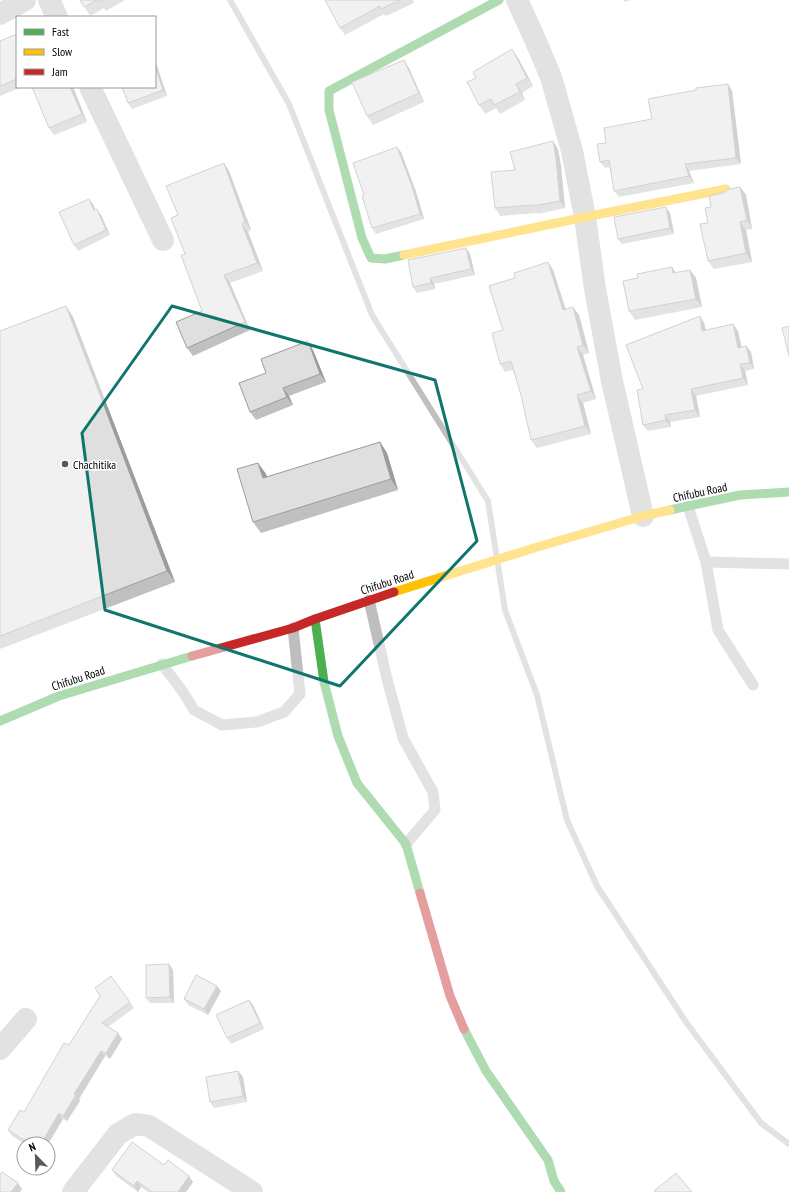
<svg xmlns="http://www.w3.org/2000/svg" width="789" height="1192" font-family="'PT Sans Narrow',sans-serif">
	<style>
		.lines { fill: none; stroke-linecap: round; stroke-linejoin: round }
		.stream { stroke: #bfbfbf; stroke-width: 6 }
		.lane { stroke: #bebebe; stroke-width: 11 }
		.street { stroke: #bebebe; stroke-width: 22 }
		.fast { stroke: #4caf50; stroke-width: 9 }
		.slow { stroke: #ffc107; stroke-width: 9 }
		.jam { stroke: #c62828; stroke-width: 9 }
		.wall { fill: #c0c0c0 }
		.shaded-wall { fill: #9c9c9c }
		.building { fill: #dfdfdf; stroke: #9c9c9c }
		.marked { fill: none; stroke: #0f766e; stroke-width: 3; stroke-linejoin: round }
		.poi-dot { fill: #595959; stroke: #fff; stroke-width: 1.5 }
		.labels { text-anchor: middle; dominant-baseline: central; stroke-width: 3; stroke-linejoin: round; paint-order: stroke }
		.poi-label { font-size: 12px; fill: #000; stroke: #fff; text-anchor: start }
		.street-label { font-size: 12px; fill: #000; stroke: #fff }
	</style>
	<rect width="100%" height="100%" fill="#fff"/>
	<g class="lines">
		<path class="stream" d="M230,0L289,104L372,315L488,501L505,610L537,695L567,820L597,886L686,1022L761,1123L789,1144"/>
		<g class="lane">
			<path d="M688,506L706,562L718,630L753,685"/>
			<path d="M706,562L789,564"/>
			<path d="M369,600L387,679L403,738L433,792L435,810L406,844"/>
			<path d="M162,664L183,692L194,710L222,725L257,722L284,712L300,694L293,628"/>
		</g>
		<g class="street">
			<path d="M49,0L57,17"/>
			<path d="M517,0L534,37L551,77L572,151L585,217L595,289L612,381L643,516"/>
			<path d="M0,14L25,0"/>
			<path d="M90,87L163,240"/>
			<path d="M0,1049L26,1019"/>
			<path d="M73,1192L118,1134L135,1124L149,1126L252,1192"/>
		</g>
		<g class="fast">
			<path d="M404,255L385,259L371,258L362,238L329,110V91L499,0"/>
			<path d="M670,510L740,495L789,492"/>
			<path d="M315,619L324,682L338,736L357,783L406,844L420,893"/>
			<path d="M0,721L59,696L192,656"/>
			<path d="M464,1029L486,1071L548,1160L554,1181L561,1192"/>
		</g>
		<g class="slow">
			<path d="M404,255L585,217L726,189"/>
			<path d="M394,592L534,548L643,516L670,510"/>
		</g>
		<g class="jam">
			<path d="M192,656L293,628L315,619L394,592"/>
			<path d="M420,893L450,996L464,1029"/>
		</g>
	</g>
	<g class="wall">
		<path d="M80,0H125L106,11L104,8L90,16Z"/>
		<path d="M325,0H413L414,3L386,16L384,14L345,35L340,28Z"/>
		<path d="M623,0H631L625,2Z"/>
		<path d="M17,34V87H22L0,96V41Z"/>
		<path d="M518,58L533,86L522,93L525,100L500,114L496,108L485,114L479,105L476,78Z"/>
		<path d="M155,60L167,96L132,109L128,103L155,87Z"/>
		<path d="M409,68L424,102L373,125L367,116Z"/>
		<path d="M728,84L732,91L741,164L689,171L694,183L619,197L614,191L610,167L605,168L600,162L652,119Z"/>
		<path d="M73,87L87,122L54,135L49,128Z"/>
		<path d="M553,141L558,149L561,166L565,208L538,214L537,213L500,216L495,208L515,170Z"/>
		<path d="M401,152L416,192L424,219L376,234L372,228L364,195Z"/>
		<path d="M224,163L229,171L251,230L248,232L263,271L230,283L250,330L193,356L187,348L202,311L185,254L178,215Z"/>
		<path d="M740,187L746,195L752,229L746,230L752,262L714,269L708,261V223L711,207L723,193Z"/>
		<path d="M93,204L95,210L101,215L110,235L78,251L74,245Z"/>
		<path d="M670,213L674,234L622,244L618,239Z"/>
		<path d="M470,254L475,275L434,284L435,289L417,293L413,287Z"/>
		<path d="M672,267L676,273L690,270L696,278L702,307L635,320L629,311L638,278Z"/>
		<path d="M553,270L566,309L579,315L589,353L583,355L596,399L583,403L591,434L537,448L531,440L521,395L513,370L505,372L500,364L503,330Z"/>
		<path d="M66,306L73,317L175,582L0,649V331Z"/>
		<path d="M700,316L704,323L706,330L738,331L741,347L746,346L751,352L754,369L745,371L748,385L696,396L700,417L670,422L671,427L648,431L643,425V389Z"/>
		<path d="M313,350L326,382L289,396L293,405L256,420L250,412L266,373Z"/>
		<path d="M380,442L387,453L398,490L261,533L253,522L258,463L266,474L267,477Z"/>
		<path d="M173,970L174,1003H150L146,998Z"/>
		<path d="M217,986L221,991L208,1015L188,1005L184,999Z"/>
		<path d="M249,1000L253,1005L264,1029L231,1044L227,1038Z"/>
		<path d="M130,1002L134,1008L108,1027L118,1033L122,1039L110,1059L105,1056L79,1099L80,1101L67,1121L63,1119L48,1144H25L12,1136L8,1130L24,1112L69,1045Z"/>
		<path d="M238,1071L243,1077L247,1102L214,1108L210,1102Z"/>
		<path d="M164,1165L193,1182L186,1192H148L141,1187L138,1192L116,1176L112,1170Z"/>
	</g>
	<g class="shaded-wall">
		<path d="M512,49L518,58L533,86L527,78Z"/>
		<path d="M155,60L167,96L163,90L155,66Z"/>
		<path d="M404,60L409,68L424,102L419,93Z"/>
		<path d="M516,84L522,93L525,100L520,92Z"/>
		<path d="M728,84L732,91L741,164L736,158Z"/>
		<path d="M70,87H73L87,122L82,114Z"/>
		<path d="M553,141L558,149L561,166L565,208L560,201Z"/>
		<path d="M397,147L401,152L416,192L424,219L420,214Z"/>
		<path d="M224,163L229,171L251,230L245,222Z"/>
		<path d="M685,164L689,171L694,183L689,176Z"/>
		<path d="M740,187L746,195L752,229L747,220Z"/>
		<path d="M89,199L93,204L98,216L94,210Z"/>
		<path d="M666,207L670,213L674,234L670,228Z"/>
		<path d="M97,209L101,215L110,235L106,230Z"/>
		<path d="M740,222L746,230L752,262L746,253Z"/>
		<path d="M242,224L248,232L263,271L257,263Z"/>
		<path d="M466,248L470,254L475,275L471,269Z"/>
		<path d="M548,262L553,270L568,318L563,310Z"/>
		<path d="M672,267L678,276L673,273Z"/>
		<path d="M690,270L696,278L702,307L696,299Z"/>
		<path d="M224,275L230,283L250,330L245,322Z"/>
		<path d="M430,278L434,284L435,289L431,283Z"/>
		<path d="M66,306L73,317L175,582L167,571Z"/>
		<path d="M573,307L579,315L589,353L583,345Z"/>
		<path d="M700,316L704,323L707,337L702,331Z"/>
		<path d="M733,324L738,331L743,354L738,348Z"/>
		<path d="M308,341L313,350L326,382L320,374Z"/>
		<path d="M746,346L751,352L754,369L750,363Z"/>
		<path d="M577,347L583,355L596,399L591,391Z"/>
		<path d="M740,364L745,371L748,385L743,378Z"/>
		<path d="M283,388L289,396L293,405L287,397Z"/>
		<path d="M691,389L696,396L700,417L695,410Z"/>
		<path d="M577,395L583,403L591,434L585,426Z"/>
		<path d="M665,415L670,422L671,427L666,420Z"/>
		<path d="M380,442L387,453L398,490L391,479Z"/>
		<path d="M258,463L266,474L271,489L263,478Z"/>
		<path d="M169,964L173,970L174,1003L170,997Z"/>
		<path d="M217,986L221,991L208,1015L204,1009Z"/>
		<path d="M249,1000L253,1005L264,1029L260,1023Z"/>
		<path d="M118,1033L122,1039L110,1059L106,1053Z"/>
		<path d="M101,1051L105,1056L79,1099L80,1101L67,1121L63,1116L74,1094Z"/>
		<path d="M238,1071L243,1077L247,1102L243,1096Z"/>
		<path d="M59,1113L63,1119L48,1144H41Z"/>
		<path d="M189,1176L193,1182L186,1192H178Z"/>
		<path d="M137,1181L141,1187L138,1192L134,1186Z"/>
		<path d="M18,1183L22,1189L20,1192H11Z"/>
	</g>
	<g class="building">
		<path d="M80,0H97L84,7Z"/>
		<path d="M99,0H105L100,3Z"/>
		<path d="M325,0H400L381,9L380,6L340,28Z"/>
		<path d="M17,34V79L0,86V41Z"/>
		<path d="M512,49L527,78L516,84L520,92L494,105L491,99L479,105L467,82L476,78L473,72Z"/>
		<path d="M404,60L419,93L367,116L352,82Z"/>
		<path d="M155,66L163,90L128,103L122,87H155Z"/>
		<path d="M728,84L736,158L685,164L689,176L614,191L609,160L600,162L597,144L606,143L604,128L652,119L648,99L696,90V88Z"/>
		<path d="M32,87H70L82,114L49,128Z"/>
		<path d="M553,141L556,158L560,201L532,206V205L495,208L491,172L515,170L510,152Z"/>
		<path d="M397,147L412,186L420,214L372,228L362,196L364,195L353,163Z"/>
		<path d="M224,163L245,222L242,224L257,263L224,275L245,322L187,348L176,322L202,311L181,255L185,254L171,218L178,215L166,186Z"/>
		<path d="M740,187L747,220L740,222L746,253L708,261L700,224L708,223L705,208L711,207L709,196L723,193L729,189Z"/>
		<path d="M89,199L94,210L97,209L106,230L74,245L59,212Z"/>
		<path d="M666,207L670,228L618,239L614,217Z"/>
		<path d="M466,248L471,269L430,278L431,283L413,287L408,260Z"/>
		<path d="M548,262L563,310L573,307L583,345L577,347L591,391L577,395L585,426L531,440L521,395L511,361L500,364L492,333L503,330L489,286L515,278L514,273Z"/>
		<path d="M672,267L673,273L690,270L696,299L629,311L623,281L638,278L637,274Z"/>
		<path d="M66,306L167,571L0,636V331Z"/>
		<path d="M700,316L702,331L733,324L738,348L746,346L750,363L740,364L743,378L691,389L695,410L665,415L666,420L643,425L637,390L643,389L626,345Z"/>
		<path d="M789,326V356L782,328Z"/>
		<path d="M308,341L320,374L283,388L287,397L250,412L239,383L266,373L261,359Z"/>
		<path d="M380,442L391,479L253,522L237,469L258,463L263,478Z"/>
		<path d="M169,964L170,997L146,998V965Z"/>
		<path d="M196,975L217,986L204,1009L184,999Z"/>
		<path d="M111,976L130,1002L102,1023L118,1033L106,1053L101,1051L74,1094L76,1095L63,1116L59,1113L41,1144H30L8,1130L20,1110L24,1112L64,1043L69,1045L100,996L95,988Z"/>
		<path d="M249,1000L260,1023L227,1038L216,1015Z"/>
		<path d="M238,1071L243,1096L210,1102L206,1077Z"/>
		<path d="M132,1142L164,1165L168,1160L189,1176L178,1192H152L137,1181L134,1186L112,1170Z"/>
		<path d="M2,1172L18,1183L11,1192H0V1174Z"/>
		<path d="M676,1173L692,1192H655L654,1191Z"/>
	</g>
	<path d="M0 0H789V1192H0ZM172,306L435,380L477,541L340,686L105,610L82,433Z" fill="#fff" fill-opacity=".55" fill-rule="evenodd"/>
	<path class="marked" d="M172,306L435,380L477,541L340,686L105,610L82,433Z"/>
	<circle class="poi-dot" cx="65" cy="464" r="4"/>
	<g class="labels">
		<g class="poi-label">
			<text x="73" y="464">Chachitika</text>
		</g>
		<g class="street-label">
			<text transform="translate(700 492) rotate(-12)">Chifubu Road</text>
			<text transform="translate(387 582) rotate(-18)">Chifubu Road</text>
			<text transform="translate(78 678) rotate(-18)">Chifubu Road</text>
		</g>
	</g>
	<rect x="16" y="16" width="140" height="72" fill="#ffffff" stroke="#999999"/>
	<rect x="24" y="29" width="20" height="6" fill="#4caf50" stroke="#999999"/>
	<text x="52" y="36" font-size="12" fill="#000000">Fast</text>
	<rect x="24" y="49" width="20" height="6" fill="#ffc107" stroke="#999999"/>
	<text x="52" y="56" font-size="12" fill="#000000">Slow</text>
	<rect x="24" y="69" width="20" height="6" fill="#c62828" stroke="#999999"/>
	<text x="52" y="76" font-size="12" fill="#000000">Jam</text>
	<g transform="translate(36 1156) rotate(337)"><circle r="19" fill="#ffffff" stroke="#999999"/>
	<path d="M0-3L7 15L0 10L-7 15Z" fill="#595959"/>
	<text y="-6" font-size="11" font-weight="bold" text-anchor="middle" fill="#000000">N</text>
	</g>
</svg>
